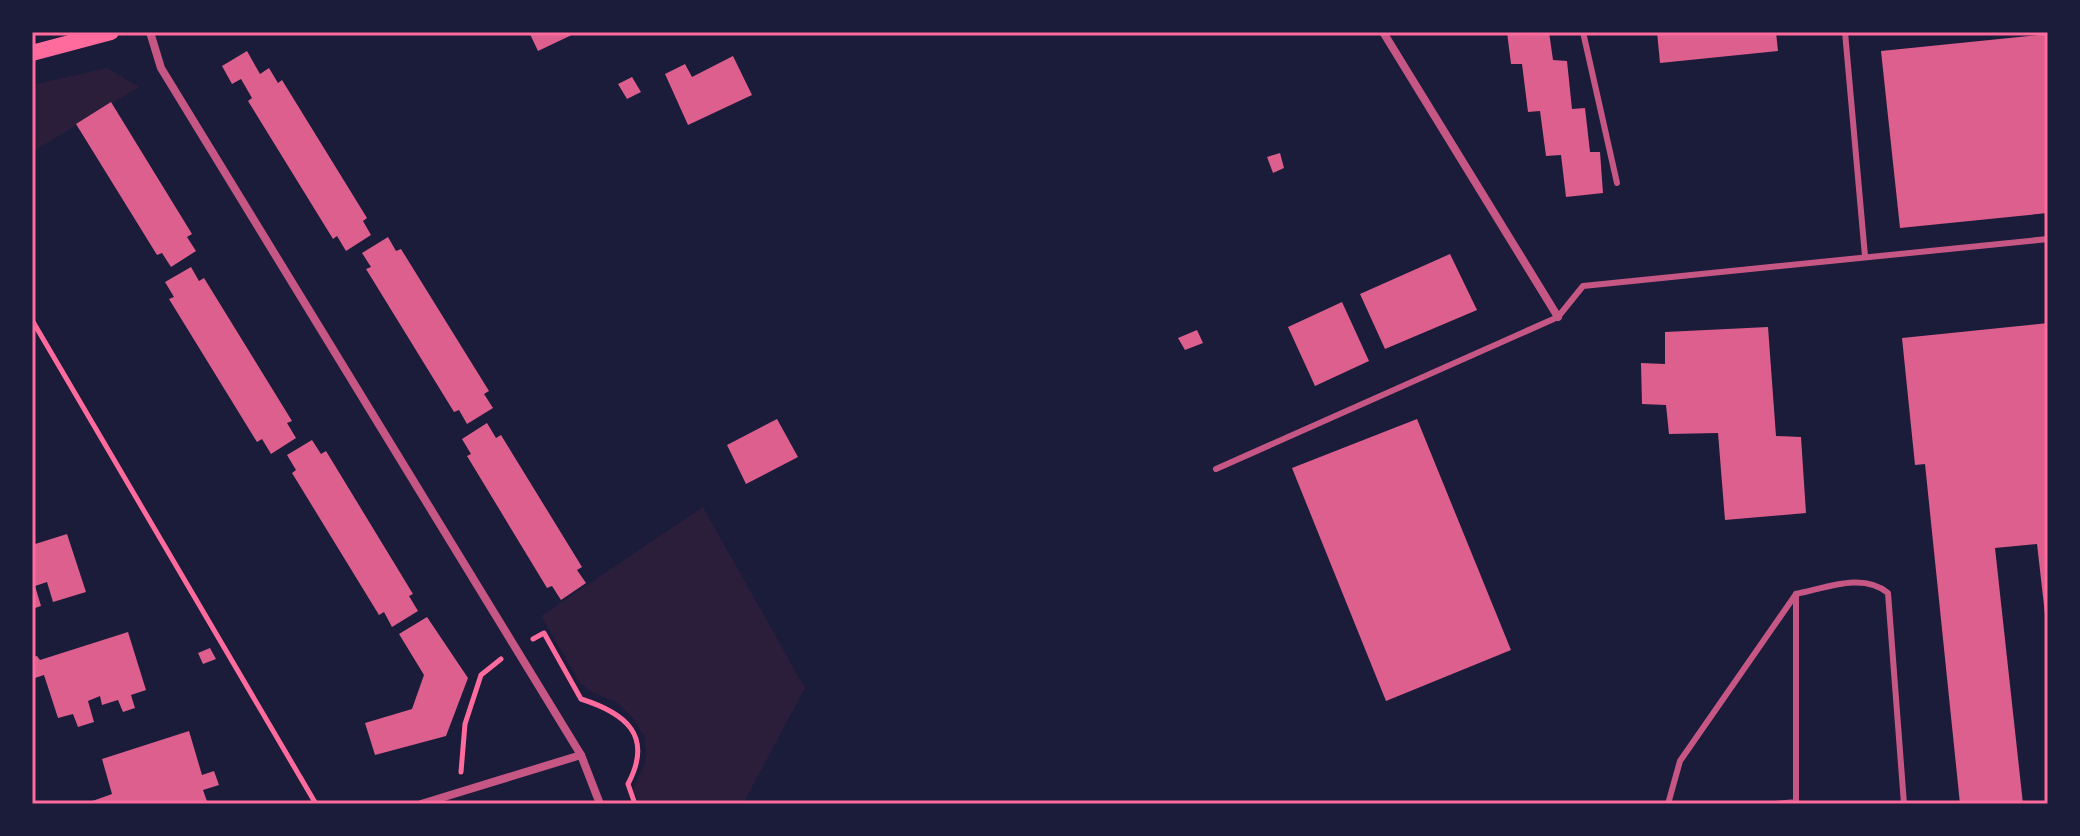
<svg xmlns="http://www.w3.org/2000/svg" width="2080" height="836" font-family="'Nunito Sans',sans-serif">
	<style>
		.green { fill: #2a1e3b }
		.building { fill: #dd5f8e }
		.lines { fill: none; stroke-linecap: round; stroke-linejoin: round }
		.path { stroke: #ff6b9d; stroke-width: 5 }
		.service { stroke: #c65784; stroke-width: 6 }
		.minor { stroke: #c65784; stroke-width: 8 }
		.secondary { stroke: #ff6b9d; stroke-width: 16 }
		.neatline { fill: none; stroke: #ff6b9d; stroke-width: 3 }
	</style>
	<rect width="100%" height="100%" fill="#1b1b3a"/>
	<g class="green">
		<path d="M107,68L139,87L32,152V85Z"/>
		<path d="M703,507L805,688L743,804H639L633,789L646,760L645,738L633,718L616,702L593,693L580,683L541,616Z"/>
	</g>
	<g class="building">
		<path d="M529,32H578L538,51Z"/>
		<path d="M1507,32H1549L1553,60L1567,61L1572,109L1585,108L1590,152H1600L1603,193L1566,197L1561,155L1546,156L1540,111L1528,112L1522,64H1511Z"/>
		<path d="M1657,32H1776L1778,51L1660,63Z"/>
		<path d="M2048,34V213L1900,228L1881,51Z"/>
		<path d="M247,51L260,74L269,68L278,83L282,80L367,218L363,221L371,235L346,251L337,236L333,239L248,101L252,98L241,79L232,84L222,66Z"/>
		<path d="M733,56L752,95L688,125L665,74L685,64L692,77Z"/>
		<path d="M632,77L641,92L627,99L618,84Z"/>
		<path d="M111,102L192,234L187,237L196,251L171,267L162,253L157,255L76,124Z"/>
		<path d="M1280,153L1284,168L1273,173L1267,157Z"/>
		<path d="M388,237L396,251L401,249L489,391L484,394L493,408L467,424L459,410L454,412L366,269L371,267L362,253Z"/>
		<path d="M1450,254L1477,310L1385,349L1360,294Z"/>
		<path d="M191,267L199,281L204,278L292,421L287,423L296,438L271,454L262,439L257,442L169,299L174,297L165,282Z"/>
		<path d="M1342,302L1369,361L1315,386L1288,327Z"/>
		<path d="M2048,323V622L2046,623L2037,544L1995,548L2023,804H1960L1925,464L1915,465L1902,338Z"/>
		<path d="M1768,327L1776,436L1801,437L1806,513L1725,520L1718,433L1669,434L1666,405L1642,404L1641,363L1665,364V332Z"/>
		<path d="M1197,330L1203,343L1185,350L1178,338Z"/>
		<path d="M777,419L798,457L746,484L727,445Z"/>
		<path d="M1417,419L1511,650L1386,701L1292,468Z"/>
		<path d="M487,423L496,438L501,435L582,567L577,570L586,583L561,600L552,586L547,588L467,456L471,454L462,439Z"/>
		<path d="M312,440L321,454L326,451L413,594L409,596L418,611L392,627L384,612L379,615L292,473L296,470L287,455Z"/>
		<path d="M67,534L86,592L53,602L47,582L35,586L41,606L32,609V545Z"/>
		<path d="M427,617L468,678L446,736L375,755L365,723L412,709L424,675L399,634Z"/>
		<path d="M128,632L146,690L131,695L135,708L123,712L118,700L102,705L100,696L88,701L94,722L78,727L73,714L58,718L44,675L32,679V657L37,656L40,660Z"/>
		<path d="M210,648L216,659L203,664L198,653Z"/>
		<path d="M189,731L202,775L214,771L219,785L203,790L208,804H84L112,794L102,759Z"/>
	</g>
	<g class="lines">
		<g class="path">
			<path d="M32,320L316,804"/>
			<path d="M533,639L544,633L581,699C625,713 654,735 628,784L635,804"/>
			<path d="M461,772L465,724L481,675L501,659"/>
		</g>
		<g class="service">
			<path d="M1583,32L1617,183"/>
			<path d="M1845,32L1865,256"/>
			<path d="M1216,469L1558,317L1583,286L2048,239"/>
			<path d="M1796,594C1826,588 1863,572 1888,593L1904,804"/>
			<path d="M1668,804L1680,761L1796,594V802L1775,804"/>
		</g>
		<g class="minor">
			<path d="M150,32L161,68L581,755L600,804"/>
			<path d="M1383,32L1558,317"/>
			<path d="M421,804L581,755"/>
		</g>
		<path class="secondary" d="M32,53L111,32"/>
	</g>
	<rect width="2080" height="836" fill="none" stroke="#1b1b3a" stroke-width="68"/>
	<rect x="34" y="34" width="2012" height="768" class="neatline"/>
</svg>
